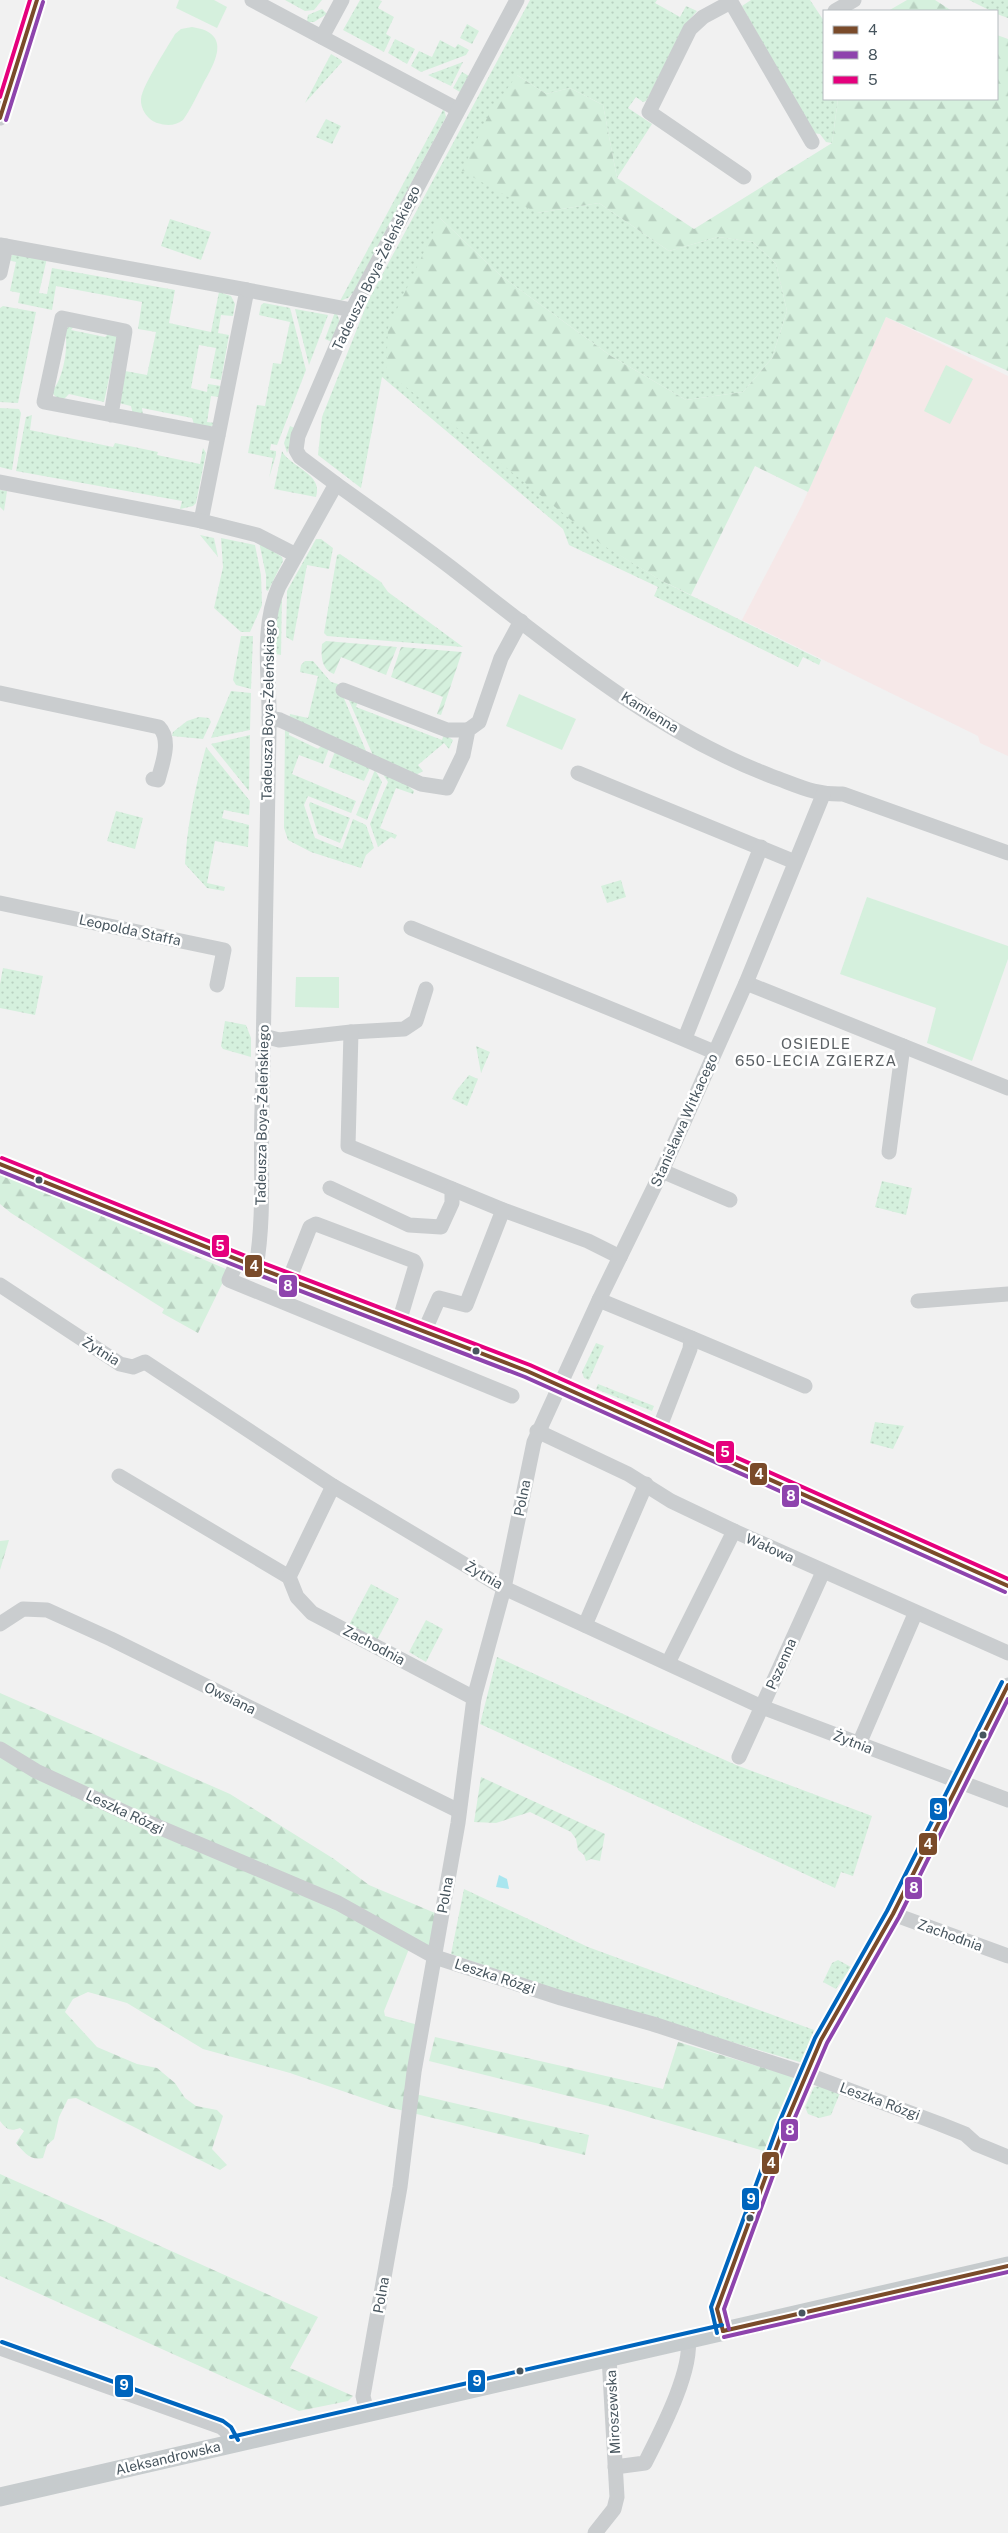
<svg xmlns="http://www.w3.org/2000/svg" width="1008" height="2533" font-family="'Public Sans',sans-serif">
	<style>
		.medical { fill: #f6e8e8 }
		.grass { fill: url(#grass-dots) }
		.forest { fill: url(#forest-firs) }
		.garden { fill: url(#garden-furrows) }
		.pitch { fill: #d5f0dd }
		.water { fill: #a9e6ef }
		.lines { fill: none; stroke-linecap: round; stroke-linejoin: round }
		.minor { stroke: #cacdcf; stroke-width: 15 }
		.major { stroke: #c6cbcd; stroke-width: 19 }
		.bus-1-casing { stroke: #fff; stroke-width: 8 }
		.bus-2-casing { stroke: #fff; stroke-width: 8 }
		.bus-3-casing { stroke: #fff; stroke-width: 8 }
		.bus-4-casing { stroke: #fff; stroke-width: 8 }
		.bus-1 { stroke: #7a4b2a; stroke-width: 4 }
		.bus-2 { stroke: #8e44ad; stroke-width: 4 }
		.bus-3 { stroke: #e5007d; stroke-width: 4 }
		.bus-4 { stroke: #0065bd; stroke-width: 4 }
		.bus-dot { fill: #47555e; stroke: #fff; stroke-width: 2 }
		.labels { text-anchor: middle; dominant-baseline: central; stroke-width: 5; stroke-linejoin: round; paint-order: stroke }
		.street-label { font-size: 14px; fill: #47555e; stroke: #fff }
		.neighbourhood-label { font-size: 15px; letter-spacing: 1px; fill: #5c6165; stroke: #fff }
		.line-badge { stroke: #fff; stroke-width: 2 }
		.badge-label { font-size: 14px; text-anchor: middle; font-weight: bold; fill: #fff }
	</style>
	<defs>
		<pattern id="grass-dots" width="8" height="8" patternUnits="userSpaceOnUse" patternTransform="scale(1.25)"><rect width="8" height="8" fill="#d5f0dd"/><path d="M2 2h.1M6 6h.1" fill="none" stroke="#b8d0c0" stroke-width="1.8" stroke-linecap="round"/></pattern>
		<pattern id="forest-firs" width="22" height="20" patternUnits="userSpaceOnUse" patternTransform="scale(1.25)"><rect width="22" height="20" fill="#d5f0dd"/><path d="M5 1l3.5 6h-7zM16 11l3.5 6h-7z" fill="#b8d0c0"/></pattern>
		<pattern id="garden-furrows" width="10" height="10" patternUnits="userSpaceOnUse" patternTransform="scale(1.25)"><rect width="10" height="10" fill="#d5f0dd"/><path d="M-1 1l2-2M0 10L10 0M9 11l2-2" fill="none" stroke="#b8d0c0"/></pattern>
	</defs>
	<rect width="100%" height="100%" fill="#f1f1f1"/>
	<path class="medical" d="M886,317L1008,376V756L980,743L978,736L742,620L801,507Z"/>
	<g class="grass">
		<path d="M285,0H322L314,10L305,11Z"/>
		<path d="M360,0H379L382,1L378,8L394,17L386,34L391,37L384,52L343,30Z"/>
		<path d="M530,0H657L655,3L680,17L686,6L697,11L690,19L646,101L643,102L636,97L628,108L652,124L617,178L603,105L570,88L546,94L517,75L537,213L599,203L669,251L718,237L753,242L776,264L787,311L772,358L743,392L686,400L611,356L501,276L440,218L537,490L602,544L662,581L821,660L819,665L803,657L798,667L654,596L658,587L569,545L563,529L382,377L361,488L318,455L322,417L368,301Z"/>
		<path d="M751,0H810L824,21V99H838L832,143L826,142L820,134L813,133L742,6Z"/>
		<path d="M969,0H1008V18L997,14V11H991Z"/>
		<path d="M322,9L327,14L314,22H307L308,15Z"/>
		<path d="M467,24L479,31L472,44L460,38Z"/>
		<path d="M395,39L415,49L407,64L388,53Z"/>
		<path d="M440,40L455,48L458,44L469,50L466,55L421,72L411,66L419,51L432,57Z"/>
		<path d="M331,54L341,60L342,62L305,103Z"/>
		<path d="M463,62L451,86L428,75Z"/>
		<path d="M462,72L469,76L460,92L453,88Z"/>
		<path d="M444,108L446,117L353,293L348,298L340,301Z"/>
		<path d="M326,119L341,126L332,144L316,137Z"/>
		<path d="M170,219L211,232L201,260L161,246Z"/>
		<path d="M13,254L47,258L39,293L47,294L52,268L175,290L169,323L211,332L219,292L231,296L235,304L233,316L221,315L218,333L229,335L221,380L210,378L216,348L199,345L191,388L207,392L208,384L221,386L219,397L211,396L207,422L215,423L214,425L208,427L195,426L192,418L142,408L143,416L133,415L131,406L119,403L125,371L147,375L156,332L138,329L142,302L56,286L52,310L18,303L20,293L10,291L16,262L8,260Z"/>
		<path d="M264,303L290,308L306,370L277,445L271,444L270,450L276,451V455L269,478L273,458L248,453L257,405L265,406L273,363L281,364L290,322L259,315L261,305Z"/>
		<path d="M3,306L36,312L18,403L0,402V308Z"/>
		<path d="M295,309L328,315L309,365Z"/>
		<path d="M335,312C344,321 336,332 332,342L325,339Z"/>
		<path d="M76,324L71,330L105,337L113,330L117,331V341L104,402L69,394L61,402L51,392C63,382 70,343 64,329Z"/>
		<path d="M0,408L19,409L21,413L12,470L0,467Z"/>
		<path d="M32,415L30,430L113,447L115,443L158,452L157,455L200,464L203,448L206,453L196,503L193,506L180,509L182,501L16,471L26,417Z"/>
		<path d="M290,426L297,429L287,453L284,443Z"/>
		<path d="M282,451C290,467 324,474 316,497L274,489Z"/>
		<path d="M0,490L7,491L4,511L0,507Z"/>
		<path d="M200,535L214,538L218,557Z"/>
		<path d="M221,538L255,545L261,575L262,605L250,632H241L214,608L223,567Z"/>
		<path d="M316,539H321L333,548L329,569L307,565L293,641L286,637L287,591Z"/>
		<path d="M259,542L282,557L283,561L268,591L266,590V575Z"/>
		<path d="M340,554L381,582L388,592L463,647L327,636L324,633L337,555Z"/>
		<path d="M282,592L281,655L276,654L275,616Z"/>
		<path d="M241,636H253L251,689L236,685L233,680Z"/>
		<path d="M305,661H313L331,682L338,684L369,758L289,719L290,714L308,718L318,676L300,672L301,665Z"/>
		<path d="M231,691L251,693L250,730L211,738Z"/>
		<path d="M347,696L358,701L356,707L442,740L444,734L453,740L449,749L444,743L418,765L423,771C409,782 389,767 375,760Z"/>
		<path d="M199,717L209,718L211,722L203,739L172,736L173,732L187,721Z"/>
		<path d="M285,726L290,728L289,735L318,749L324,743L330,746L323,764L299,755L292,774L356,801L351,813L308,796L304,805L315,838L342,849L353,819L366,825L374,848L366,855L361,868L311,852L288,840L284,828Z"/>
		<path d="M250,735L249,791L211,744Z"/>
		<path d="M206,747L250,801L249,815L224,810L222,818L249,825L248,847L215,841L207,883L225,887L224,891L207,888L185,864C187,824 196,785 206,747Z"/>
		<path d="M336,749L370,768L364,781L329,767Z"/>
		<path d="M375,770L382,782L367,820L356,815Z"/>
		<path d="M381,771L400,779L414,791L413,794L396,788L380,828L397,835L395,839L391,837L378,847L370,824L388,782Z"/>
		<path d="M310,802L350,818L340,843L318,834L309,805Z"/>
		<path d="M116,811L143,818L135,849L107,841Z"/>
		<path d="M621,880L626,897L607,903L601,886Z"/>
		<path d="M3,968L43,976L35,1015L0,1008V984Z"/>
		<path d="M225,1021L246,1025L251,1038V1057L223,1049L221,1046Z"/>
		<path d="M476,1046L490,1052L481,1073Z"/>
		<path d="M469,1075L478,1079L467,1106L452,1099L456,1091Z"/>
		<path d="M882,1181L912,1188L906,1215L875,1207Z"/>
		<path d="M596,1343L604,1346L589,1380L584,1378L582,1372Z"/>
		<path d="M598,1384L654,1406L652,1411L596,1389Z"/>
		<path d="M875,1422L904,1426L893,1449L870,1443Z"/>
		<path d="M371,1584L399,1599L377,1640L349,1625Z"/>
		<path d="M426,1620L443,1629L426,1662L409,1652Z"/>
		<path d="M497,1657L736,1765L872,1816L853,1876L841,1872L835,1888L480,1724Z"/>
		<path d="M464,1889L588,1947L814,2030L803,2063L565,1993L451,1954Z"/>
		<path d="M838,1960L851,1967L836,1989L823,1982L832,1963Z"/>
		<path d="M819,2086L840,2093L831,2115L819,2118L808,2114L805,2107L814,2087Z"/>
	</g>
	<g class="forest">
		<path d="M907,0H935L952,11H888Z"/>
		<path d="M997,35L1008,39V371L886,317L808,492L755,466L691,595L662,581L601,544L386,371L388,328L440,218L501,276L611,356L686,400L743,392L772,358L787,311L776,264L753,242L718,237L669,251L599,203L537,213L462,171L489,114L517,75L546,94L570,88L603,105L617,178L694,229L832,143L838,99H997Z"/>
		<path d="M0,1175L17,1180L233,1272L223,1282L198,1333L162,1313L164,1309L11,1213L0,1204Z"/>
		<path d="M9,1540L0,1570V1541Z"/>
		<path d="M0,1693L230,1794L334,1859L369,1885L442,1916L435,1957L411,1944L384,2011L385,2016L422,2026L411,2093L589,2135L585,2155L392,2108L290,2073L203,2049L127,2003L88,1992L73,1999L65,2012L97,2047L137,2064L157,2068L175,2083L185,2098L196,2106L217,2110L223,2116L212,2149L227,2165L220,2170L76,2098L68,2099L59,2117L54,2139L47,2145L43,2158C30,2161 24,2152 16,2143L24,2131L20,2128C10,2132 6,2129 0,2121Z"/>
		<path d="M435,2037L663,2089L678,2042L794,2077L764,2151L624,2110L429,2061Z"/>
		<path d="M0,2174L318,2317L290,2368L353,2396L348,2401L299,2411L0,2276Z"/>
	</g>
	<g class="garden">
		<path d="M326,641L397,647L386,675L341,657L334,674C321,669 321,656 322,644Z"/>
		<path d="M401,647L462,652L441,715L437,714L443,697L391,677Z"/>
		<path d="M481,1777L605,1834L600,1861L591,1859L586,1861L584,1855L578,1850L576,1839L571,1832L530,1812L496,1823L474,1822Z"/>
	</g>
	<g class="pitch">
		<path d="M179,0H214L227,7L217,28L176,8Z"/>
		<path d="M192,27C234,33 214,64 202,86C196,97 191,109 183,120C175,126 167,126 157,123C148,120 140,109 141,99C142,86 167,48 175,34L181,29Z"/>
		<path d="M946,365L973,379L950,424L924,411Z"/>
		<path d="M519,694L576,719L562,750L506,726Z"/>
		<path d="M867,897L1008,946V959L972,1061L927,1043L936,1008L840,974Z"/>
		<path d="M296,977H339V1008L295,1007Z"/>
	</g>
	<path class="water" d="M499,1875L507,1879L509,1889L496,1887Z"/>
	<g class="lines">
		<g class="minor">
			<path d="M252,0L457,109"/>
			<path d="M835,11L854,0"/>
			<path d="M322,37L342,0"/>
			<path d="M0,118L37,0"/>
			<path d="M744,177L649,112L690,29L703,17L731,2L812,142"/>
			<path d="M0,245L247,290L201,521L0,482"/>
			<path d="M0,273L6,246"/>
			<path d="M247,290L352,310"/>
			<path d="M111,415L125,331L62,318L44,402L218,435"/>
			<path d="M336,484C374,511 412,538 449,566C550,644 651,730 771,776C799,786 814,795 843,794L1008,853"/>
			<path d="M201,521L257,535L296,555"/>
			<path d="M343,690L447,730H468"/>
			<path d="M0,693L159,727C172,740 162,764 158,780L153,779"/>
			<path d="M269,718L280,720L421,784L447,788L463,755L468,730L479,722L501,658L521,621"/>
			<path d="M578,773L795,862"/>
			<path d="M0,903L224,950L217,985"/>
			<path d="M411,928C512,969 614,1009 714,1052"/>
			<path d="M746,983L1008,1088"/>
			<path d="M351,1032L404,1029L416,1021L426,989"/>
			<path d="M264,1036L279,1040L351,1032L348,1146L503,1210L588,1241L620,1257"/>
			<path d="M685,1038L761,847"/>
			<path d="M889,1152L903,1046"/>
			<path d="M0,1164L256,1267L527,1371L1008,1586"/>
			<path d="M662,1171L730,1200"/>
			<path d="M330,1188L409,1225L441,1227L452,1203V1189"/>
			<path d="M238,1260L229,1280L512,1396"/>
			<path d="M256,1267C265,1216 260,1162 262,1109C265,983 266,857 269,731C271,684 259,630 279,586L336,484L300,457L296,450L298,436L352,310L517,0"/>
			<path d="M289,1280L310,1227L316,1224L414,1261L416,1265L399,1322"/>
			<path d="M0,1285L120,1364L133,1367L145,1362L333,1486L504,1588L762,1707L1008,1800"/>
			<path d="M599,1300L691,1338L690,1349L659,1429"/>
			<path d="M918,1301L1008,1294"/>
			<path d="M424,1332L439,1298L466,1305L503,1210"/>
			<path d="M691,1338L805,1386"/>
			<path d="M537,1431L628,1474L671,1501L734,1531L1008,1653"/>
			<path d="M119,1476L289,1577L297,1597L312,1613L474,1698"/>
			<path d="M289,1577L333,1486"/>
			<path d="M0,1624L23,1609L47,1610L111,1639L459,1811"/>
			<path d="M585,1625L646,1484"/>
			<path d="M668,1663L734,1531"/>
			<path d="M859,1744L915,1614"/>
			<path d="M0,1749L36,1771L135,1817L338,1903L435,1957L561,1998L653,2024L806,2074L940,2124L965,2134L976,2144L1008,2157"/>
			<path d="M739,1757L823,1572"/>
			<path d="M893,1914L1008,1956"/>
			<path d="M723,2331L717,2309L720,2301L784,2127L821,2040L893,1914L1008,1685"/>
			<path d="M0,2348L221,2427L226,2431L232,2443"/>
			<path d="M367,2412L363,2396L400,2187L414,2072L458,1823L474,1698L504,1588L534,1442L599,1300L662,1171L746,983L823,795"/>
			<path d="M615,2467L645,2463C660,2433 693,2371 688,2338"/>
			<path d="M595,2533L614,2509L617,2497L609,2357"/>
		</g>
		<path class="major" d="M0,2497L1008,2266"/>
		<defs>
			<g id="bus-1">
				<path d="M0,118L37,0"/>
				<path d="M0,1164L256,1267L527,1371L1008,1586"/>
				<path d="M723,2331L717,2309L784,2127L821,2040L893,1914L1008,1685"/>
				<path d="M723,2331L1008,2266"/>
			</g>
			<g id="bus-2">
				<path d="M6,120L43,2"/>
				<path d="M0,1171L254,1273L525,1377L1005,1592"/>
				<path d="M729,2329L724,2309L790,2129L827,2043L899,1917L1008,1699"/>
				<path d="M724,2337L1008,2272"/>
			</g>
			<g id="bus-3">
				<path d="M0,97L30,0"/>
				<path d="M2,1158L258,1261L530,1365L1008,1579"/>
			</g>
			<g id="bus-4">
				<path d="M717,2333L711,2307L778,2125L815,2038L887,1911L1002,1682"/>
				<path d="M2,2342L223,2421L231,2427L238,2440"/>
				<path d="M231,2437L722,2325"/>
			</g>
		</defs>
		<use href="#bus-1" class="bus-1-casing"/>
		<use href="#bus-2" class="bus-2-casing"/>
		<use href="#bus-3" class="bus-3-casing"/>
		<use href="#bus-4" class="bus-4-casing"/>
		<use href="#bus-1" class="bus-1"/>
		<use href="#bus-2" class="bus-2"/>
		<use href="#bus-3" class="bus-3"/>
		<use href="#bus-4" class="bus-4"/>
	</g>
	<g class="bus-dot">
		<circle cx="39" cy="1180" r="4.5"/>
		<circle cx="476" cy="1351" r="4.5"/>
		<circle cx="983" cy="1735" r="4.5"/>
		<circle cx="750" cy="2218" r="4.5"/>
		<circle cx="802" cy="2313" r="4.5"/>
		<circle cx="520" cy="2371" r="4.5"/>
	</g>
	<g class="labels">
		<g class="street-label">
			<text transform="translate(376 268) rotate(-64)">Tadeusza Boya-Żeleńskiego</text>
			<text transform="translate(268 710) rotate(-89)">Tadeusza Boya-Żeleńskiego</text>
			<text transform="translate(650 712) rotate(32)">Kamienna</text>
			<text transform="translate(130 930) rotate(12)">Leopolda Staffa</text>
			<text transform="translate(262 1115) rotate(-89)">Tadeusza Boya-Żeleńskiego</text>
			<text transform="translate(684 1120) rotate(-66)">Stanisława Witkacego</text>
			<text transform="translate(101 1351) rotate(32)">Żytnia</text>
			<text transform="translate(522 1498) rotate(-79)">Polna</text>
			<text transform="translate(770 1548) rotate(24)">Wałowa</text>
			<text transform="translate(484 1575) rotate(30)">Żytnia</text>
			<text transform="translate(374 1645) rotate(28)">Zachodnia</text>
			<text transform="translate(781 1664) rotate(-66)">Pszenna</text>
			<text transform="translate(230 1698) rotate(26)">Owsiana</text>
			<text transform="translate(853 1742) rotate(21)">Żytnia</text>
			<text transform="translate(125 1812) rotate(25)">Leszka Rózgi</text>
			<text transform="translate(445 1895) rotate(-80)">Polna</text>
			<text transform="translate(950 1935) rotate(20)">Zachodnia</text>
			<text transform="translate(495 1976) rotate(18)">Leszka Rózgi</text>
			<text transform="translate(880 2101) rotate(20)">Leszka Rózgi</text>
			<text transform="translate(381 2295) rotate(-80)">Polna</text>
			<text transform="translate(613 2412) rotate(-93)">Miroszewska</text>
			<text transform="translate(168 2458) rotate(-13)">Aleksandrowska</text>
		</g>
		<g class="neighbourhood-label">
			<text x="816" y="1043">OSIEDLE<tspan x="816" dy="17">650-LECIA ZGIERZA</tspan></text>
		</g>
	</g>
	<g class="line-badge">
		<rect x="211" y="1234" width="19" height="24" rx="5" fill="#e5007d"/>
		<rect x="244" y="1254" width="19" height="24" rx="5" fill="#7a4b2a"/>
		<rect x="278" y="1274" width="20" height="24" rx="5" fill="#8e44ad"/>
		<rect x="715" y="1440" width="20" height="24" rx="5" fill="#e5007d"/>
		<rect x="749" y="1462" width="19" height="24" rx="5" fill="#7a4b2a"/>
		<rect x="781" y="1484" width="19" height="24" rx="5" fill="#8e44ad"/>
		<rect x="929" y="1797" width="19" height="24" rx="5" fill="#0065bd"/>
		<rect x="918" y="1832" width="20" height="24" rx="5" fill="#7a4b2a"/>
		<rect x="904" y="1876" width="19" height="24" rx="5" fill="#8e44ad"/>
		<rect x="780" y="2118" width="19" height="24" rx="5" fill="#8e44ad"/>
		<rect x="761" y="2151" width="19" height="24" rx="5" fill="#7a4b2a"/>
		<rect x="741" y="2187" width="19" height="24" rx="5" fill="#0065bd"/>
		<rect x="467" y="2369" width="19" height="24" rx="5" fill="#0065bd"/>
		<rect x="114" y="2374" width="20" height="24" rx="5" fill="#0065bd"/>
	</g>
	<g class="badge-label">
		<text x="220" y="1251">5</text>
		<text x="254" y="1271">4</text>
		<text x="288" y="1291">8</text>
		<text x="725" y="1457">5</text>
		<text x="759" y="1479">4</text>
		<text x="791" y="1501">8</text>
		<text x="938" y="1814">9</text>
		<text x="928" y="1849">4</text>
		<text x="914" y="1893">8</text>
		<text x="790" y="2135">8</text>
		<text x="771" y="2168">4</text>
		<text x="751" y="2204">9</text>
		<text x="477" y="2386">9</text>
		<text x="124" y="2390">9</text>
	</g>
	<rect x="823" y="10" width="175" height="90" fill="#ffffff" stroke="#b5bbbf"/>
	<rect x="833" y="26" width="25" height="8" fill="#7a4b2a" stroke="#b5bbbf"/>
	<text x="868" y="35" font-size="15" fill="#47555e">4</text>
	<rect x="833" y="51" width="25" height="8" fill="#8e44ad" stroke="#b5bbbf"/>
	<text x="868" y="60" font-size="15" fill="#47555e">8</text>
	<rect x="833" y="76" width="25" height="8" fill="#e5007d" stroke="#b5bbbf"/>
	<text x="868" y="85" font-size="15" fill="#47555e">5</text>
</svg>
